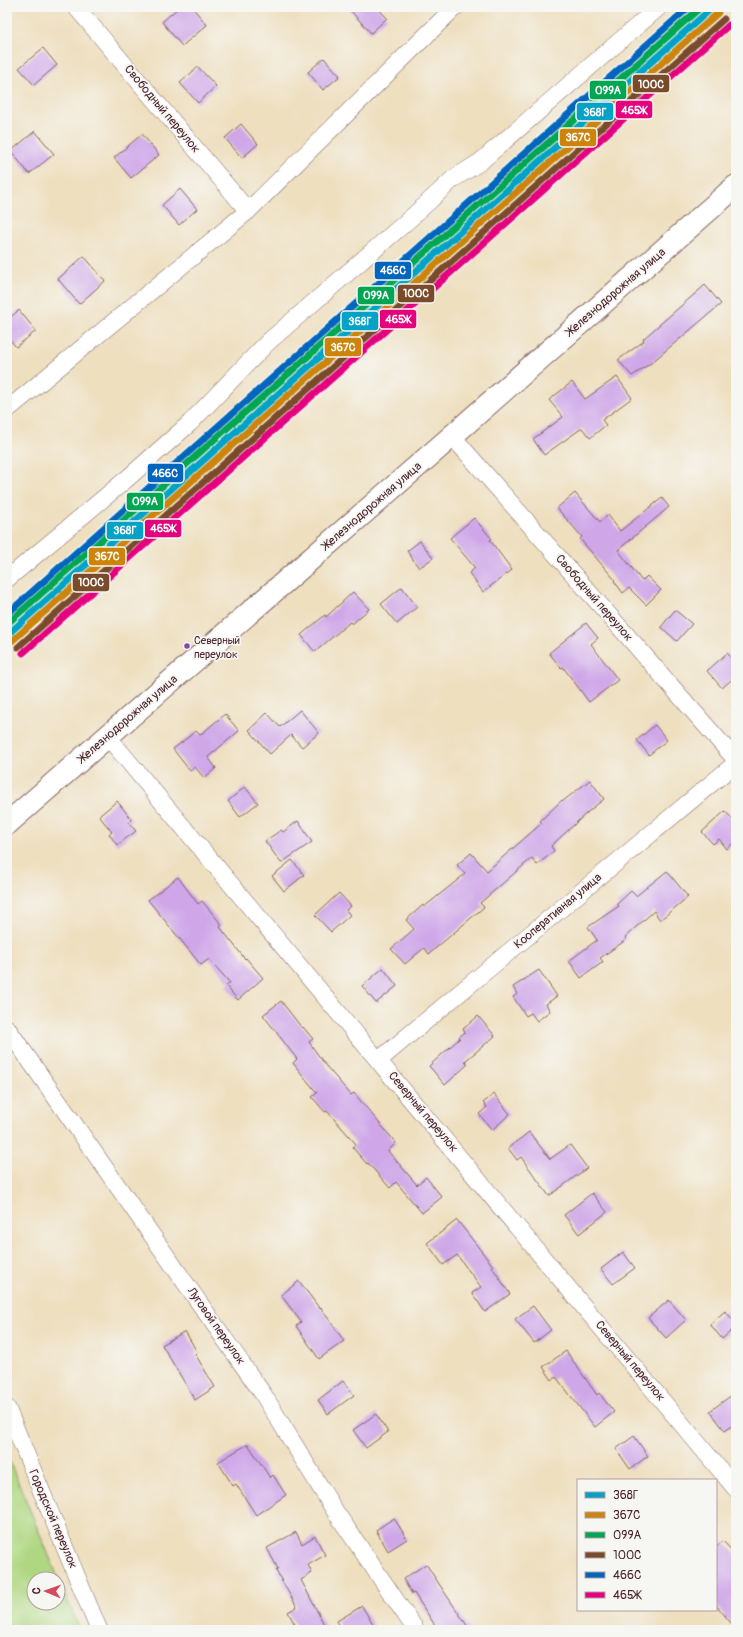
<svg xmlns="http://www.w3.org/2000/svg" width="743" height="1637" font-family="Pangolin,sans-serif">
	<style>
		.green { fill: #afd781; stroke: #7c7b56; fill-rule: evenodd }
		.building { fill: #cfa7e9 }
		.lines { fill: none; stroke-linecap: round; stroke-linejoin: round }
		.street-casing { stroke: #83625f; stroke-width: 18 }
		.primary-casing { stroke: #83625f; stroke-width: 24 }
		.street { stroke: #fff; stroke-width: 17 }
		.primary { stroke: #fff; stroke-width: 22 }
		.rail-casing { stroke: #4a1f2b; stroke-width: 4.5 }
		.rail { stroke: #f6f6f2; stroke-width: 3; stroke-dasharray: 9; stroke-linecap: butt }
		.rail-1-casing { stroke: #f6f6f2; stroke-width: 10 }
		.rail-2-casing { stroke: #f6f6f2; stroke-width: 10 }
		.rail-3-casing { stroke: #f6f6f2; stroke-width: 10 }
		.rail-4-casing { stroke: #f6f6f2; stroke-width: 10 }
		.rail-5-casing { stroke: #f6f6f2; stroke-width: 10 }
		.rail-6-casing { stroke: #f6f6f2; stroke-width: 10 }
		.rail-1 { stroke: #04a2c6; stroke-width: 7 }
		.rail-2 { stroke: #cc840b; stroke-width: 7 }
		.rail-3 { stroke: #00a651; stroke-width: 7 }
		.rail-4 { stroke: #7a4b2a; stroke-width: 7 }
		.rail-5 { stroke: #0065bd; stroke-width: 7 }
		.rail-6 { stroke: #e5007d; stroke-width: 7 }
		.bus-dot { fill: #8e44ad; stroke: #f6f6f2; stroke-width: 1.5 }
		.labels { text-anchor: middle; dominant-baseline: central; stroke-width: 3.5; stroke-linejoin: round; paint-order: stroke }
		.bus-label { font-size: 11px; fill: #4a1f2b; stroke: #f6f6f2; text-anchor: start }
		.street-label { font-size: 12px; fill: #4a1f2b; stroke: #f6f6f2 }
		.line-badge { stroke: #f6f6f2; stroke-width: 1.5 }
		.badge-label { font-size: 11px; text-anchor: middle; font-weight: bold; fill: #fff }
	</style>
	<rect width="100%" height="100%" fill="#f6f6f2"/>
	<filter id="ink" filterUnits="userSpaceOnUse"><feTurbulence type="fractalNoise" baseFrequency=".025" numOctaves="2"/><feDisplacementMap in="SourceGraphic" scale="8" xChannelSelector="R" yChannelSelector="G"/><feConvolveMatrix kernelMatrix="1 2 1 2 8 2 1 2 1" color-interpolation-filters="sRGB"/></filter>
	<filter id="wash" filterUnits="userSpaceOnUse"><feTurbulence type="fractalNoise" baseFrequency=".012" numOctaves="4" result="noise"/><feDisplacementMap in="SourceGraphic" scale="16" xChannelSelector="R" yChannelSelector="G"/><feGaussianBlur stdDeviation="0.9" result="paint"/><feColorMatrix in="noise" values="0 0 0 0 0 0 0 0 0 0 0 0 0 0 0 0 0 1.4 0 .05"/><feComposite in="paint" operator="in"/></filter>
	<g filter="url(#wash)">
		<rect width="100%" height="100%" fill="#eedfbf"/>
		<path class="green" d="M7,1455L80,1630H7ZM34,1579H58V1603H34Z"/>
		<g id="blocks">
			<g class="building">
				<path d="M179,7H192L207,25L182,46L162,22Z"/>
				<path d="M347,7H377L387,18L371,33Z"/>
				<path d="M43,48L57,65L34,85L19,68Z"/>
				<path d="M324,58L340,76L323,90L308,72Z"/>
				<path d="M198,67L216,86L198,103L180,83Z"/>
				<path d="M241,124L258,144L242,158L225,138Z"/>
				<path d="M35,131L54,154L29,174L11,151Z"/>
				<path d="M142,134L159,155L131,178L114,158Z"/>
				<path d="M180,189L197,209L179,225L162,205Z"/>
				<path d="M84,256L105,281L79,304L58,279Z"/>
				<path d="M705,285L721,304L651,363L632,376L618,360L644,341L643,339Z"/>
				<path d="M19,310L36,331L16,347L7,336V320Z"/>
				<path d="M617,377L632,398L602,420L606,425L590,438L582,428L544,455L533,439L563,417L549,400L572,382L585,399Z"/>
				<path d="M575,493L600,522L608,515L620,531L662,498L669,507L618,550L642,581L647,576L661,590L646,605L629,588L623,593L614,581L615,580L580,539L582,537L557,508Z"/>
				<path d="M474,518L492,539L490,540L512,570L483,592L469,573L475,568L450,538Z"/>
				<path d="M420,541L433,558L419,568L407,551Z"/>
				<path d="M402,587L417,607L397,624L381,604Z"/>
				<path d="M353,592L369,609L352,624L350,622L315,652L301,635L325,615L326,617Z"/>
				<path d="M675,610L692,624L677,641L661,627Z"/>
				<path d="M586,623L598,638L591,644L618,680L589,702L563,667L561,668L549,653Z"/>
				<path d="M727,653L736,663V676L722,688L707,671Z"/>
				<path d="M300,710L319,733L302,747L291,735L270,754L249,730L267,713L280,727Z"/>
				<path d="M225,714L239,731L208,757L216,768L204,778L195,767L190,771L173,749L196,731L200,735Z"/>
				<path d="M655,725L667,740L649,755L637,740Z"/>
				<path d="M590,780L604,799L589,811L551,846L554,851L537,865L532,858L480,903L484,907L429,954L424,948L405,964L391,949L414,929L406,920L423,905L424,907L465,874L457,865L471,853L487,871L542,823L540,821L562,800L563,801Z"/>
				<path d="M245,787L258,803L240,817L228,801Z"/>
				<path d="M117,801L132,820L129,823L136,831L117,845L109,834L112,832L99,816Z"/>
				<path d="M725,811L736,823V841L727,849L719,839L713,844L702,832Z"/>
				<path d="M298,821L312,842L281,863L265,841L281,830L283,832Z"/>
				<path d="M292,860L304,875L284,891L272,876Z"/>
				<path d="M667,871L688,897L660,920L654,911L625,937L626,940L600,958L603,962L581,978L569,961L597,940L588,927L619,906L617,904L631,891L636,896Z"/>
				<path d="M178,877L198,904L202,901L222,925L220,927L245,959L246,958L263,978L238,1000L226,986L230,983L209,959L201,965L148,900Z"/>
				<path d="M339,893L351,906L346,910L350,915L331,932L315,915Z"/>
				<path d="M383,968L397,986L376,1003L362,986Z"/>
				<path d="M539,970L557,996L546,1004L550,1011L537,1021L531,1013L526,1016L513,997L517,994L513,987Z"/>
				<path d="M281,1001L302,1028L303,1027L313,1039L309,1042L326,1066L351,1095L354,1093L396,1143L388,1151L417,1185L426,1177L442,1197L422,1213L396,1182L390,1188L368,1163L367,1164L352,1147L356,1144L327,1111L325,1112L312,1097L317,1093L293,1063L297,1059L263,1015Z"/>
				<path d="M478,1016L495,1036L465,1061L468,1064L445,1085L429,1066L460,1038L459,1037L465,1032L463,1029Z"/>
				<path d="M494,1094L510,1114L492,1130L479,1114L487,1107L483,1103Z"/>
				<path d="M529,1132L550,1159L570,1145L587,1168L549,1196L521,1157L517,1160L508,1148Z"/>
				<path d="M592,1193L607,1212L579,1234L564,1215Z"/>
				<path d="M457,1220L493,1266L492,1267L510,1294L485,1312L472,1293L481,1287L457,1255L443,1265L427,1243Z"/>
				<path d="M623,1252L635,1268L613,1284L601,1269Z"/>
				<path d="M299,1281L320,1309L321,1308L344,1341L319,1359L296,1326L301,1322L281,1295Z"/>
				<path d="M669,1300L686,1320L666,1338L648,1318Z"/>
				<path d="M533,1306L551,1330L534,1343L515,1319Z"/>
				<path d="M725,1311L736,1323V1327L722,1339L710,1324Z"/>
				<path d="M185,1331L197,1352L195,1354L215,1387L195,1400L162,1345Z"/>
				<path d="M566,1351L597,1395L599,1393L614,1412L595,1427L556,1377L552,1380L543,1367Z"/>
				<path d="M343,1381L354,1395L328,1414L318,1400Z"/>
				<path d="M736,1392V1423L725,1431L710,1411Z"/>
				<path d="M376,1414L388,1432L366,1448L353,1430Z"/>
				<path d="M634,1436L648,1456L630,1469L616,1449Z"/>
				<path d="M248,1444L270,1478L273,1475L286,1495L256,1515L236,1484L233,1486L218,1462Z"/>
				<path d="M394,1518L407,1539L388,1551L376,1530Z"/>
				<path d="M296,1532L302,1544L315,1536L325,1555L308,1565L312,1573L301,1580L327,1630H298L288,1612L297,1607L276,1571L278,1569L267,1548Z"/>
				<path d="M723,1541L736,1555V1629L716,1605V1547Z"/>
				<path d="M426,1564L445,1593L470,1630H438L414,1593L412,1594L403,1579Z"/>
				<path d="M362,1606L376,1630H342L337,1621Z"/>
			</g>
		</g>
	</g>
	<g filter="url(#ink)">
		<use href="#blocks" fill-opacity="0" stroke="#83625f" stroke-width="1"/>
		<g class="lines">
			<defs>
				<g id="street">
					<path d="M76,7L248,211"/>
					<path d="M7,410L248,211L455,7"/>
					<path d="M452,436L736,760"/>
					<path d="M7,579L129,477L190,423L267,343L413,216L453,179L480,162L659,7"/>
					<path d="M108,737L736,1489"/>
					<path d="M7,1028L263,1394L335,1511L416,1630"/>
					<path d="M379,1060L736,763"/>
					<path d="M7,1408L99,1630"/>
				</g>
				<path id="primary" d="M7,824L452,436L736,186"/>
			</defs>
			<use href="#street" class="street-casing"/>
			<use href="#primary" class="primary-casing"/>
			<use href="#street" class="street"/>
			<use href="#primary" class="primary"/>
			<defs>
				<path id="rail" d="M7,612L691,7"/>
			</defs>
			<use href="#rail" class="rail-casing"/>
			<use href="#rail" class="rail"/>
			<defs>
				<path id="rail-1" d="M7,635L713,7"/>
				<path id="rail-2" d="M12,641L718,13"/>
				<path id="rail-3" d="M7,624L701,7"/>
				<path id="rail-4" d="M18,647L724,19"/>
				<path id="rail-5" d="M7,614L689,7"/>
				<path id="rail-6" d="M23,653L729,25"/>
			</defs>
			<use href="#rail-1" class="rail-1-casing"/>
			<use href="#rail-2" class="rail-2-casing"/>
			<use href="#rail-3" class="rail-3-casing"/>
			<use href="#rail-4" class="rail-4-casing"/>
			<use href="#rail-5" class="rail-5-casing"/>
			<use href="#rail-6" class="rail-6-casing"/>
			<use href="#rail-1" class="rail-1"/>
			<use href="#rail-2" class="rail-2"/>
			<use href="#rail-3" class="rail-3"/>
			<use href="#rail-4" class="rail-4"/>
			<use href="#rail-5" class="rail-5"/>
			<use href="#rail-6" class="rail-6"/>
		</g>
	</g>
	<circle class="bus-dot" cx="187" cy="646" r="3.5"/>
	<g class="labels">
		<g class="bus-label">
			<text x="194" y="640">Северный<tspan x="194" dy="14">переулок</tspan></text>
		</g>
		<g class="street-label">
			<text transform="translate(162 109) rotate(50)">Свободный переулок</text>
			<text transform="translate(616 292) rotate(-41)">Железнодорожная улица</text>
			<text transform="translate(372 506) rotate(-41)">Железнодорожная улица</text>
			<text transform="translate(594 598) rotate(49)">Свободный переулок</text>
			<text transform="translate(128 719) rotate(-41)">Железнодорожная улица</text>
			<text transform="translate(558 911) rotate(-40)">Кооперативная улица</text>
			<text transform="translate(423 1112) rotate(50)">Северный переулок</text>
			<text transform="translate(216 1326) rotate(55)">Луговой переулок</text>
			<text transform="translate(630 1361) rotate(50)">Северный переулок</text>
			<text transform="translate(53 1519) rotate(67)">Городской переулок</text>
		</g>
	</g>
	<g class="line-badge">
		<rect x="632" y="74" width="38" height="19" rx="4" fill="#7a4b2a"/>
		<rect x="589" y="80" width="38" height="20" rx="4" fill="#00a651"/>
		<rect x="615" y="100" width="38" height="19" rx="4" fill="#e5007d"/>
		<rect x="576" y="102" width="38" height="19" rx="4" fill="#04a2c6"/>
		<rect x="559" y="128" width="38" height="19" rx="4" fill="#cc840b"/>
		<rect x="374" y="261" width="38" height="19" rx="4" fill="#0065bd"/>
		<rect x="397" y="284" width="38" height="19" rx="4" fill="#7a4b2a"/>
		<rect x="357" y="286" width="38" height="19" rx="4" fill="#00a651"/>
		<rect x="379" y="309" width="38" height="20" rx="4" fill="#e5007d"/>
		<rect x="341" y="311" width="38" height="20" rx="4" fill="#04a2c6"/>
		<rect x="324" y="337" width="38" height="20" rx="4" fill="#cc840b"/>
		<rect x="147" y="463" width="37" height="20" rx="4" fill="#0065bd"/>
		<rect x="126" y="492" width="38" height="19" rx="4" fill="#00a651"/>
		<rect x="144" y="519" width="38" height="19" rx="4" fill="#e5007d"/>
		<rect x="106" y="521" width="38" height="19" rx="4" fill="#04a2c6"/>
		<rect x="88" y="547" width="38" height="19" rx="4" fill="#cc840b"/>
		<rect x="72" y="573" width="38" height="19" rx="4" fill="#7a4b2a"/>
	</g>
	<g class="badge-label">
		<text x="651" y="88">100C</text>
		<text x="608" y="94">099А</text>
		<text x="634" y="114">465Ж</text>
		<text x="595" y="116">368Г</text>
		<text x="578" y="141">367С</text>
		<text x="393" y="274">466С</text>
		<text x="416" y="297">100C</text>
		<text x="376" y="299">099А</text>
		<text x="398" y="323">465Ж</text>
		<text x="360" y="325">368Г</text>
		<text x="343" y="351">367С</text>
		<text x="165" y="477">466С</text>
		<text x="145" y="505">099А</text>
		<text x="163" y="532">465Ж</text>
		<text x="125" y="534">368Г</text>
		<text x="107" y="560">367С</text>
		<text x="91" y="586">100C</text>
	</g>
	<rect width="743" height="1637" fill="none" stroke="#f6f6f2" stroke-width="24"/>
	<rect x="577" y="1479" width="140" height="132" fill="#f6f6f2" stroke="#b1a0a2"/>
	<rect x="585" y="1492" width="20" height="6" fill="#04a2c6" stroke="#b1a0a2"/>
	<text x="613" y="1499" font-size="12" fill="#4a1f2b">368Г</text>
	<rect x="585" y="1512" width="20" height="6" fill="#cc840b" stroke="#b1a0a2"/>
	<text x="613" y="1519" font-size="12" fill="#4a1f2b">367С</text>
	<rect x="585" y="1532" width="20" height="6" fill="#00a651" stroke="#b1a0a2"/>
	<text x="613" y="1539" font-size="12" fill="#4a1f2b">099А</text>
	<rect x="585" y="1552" width="20" height="6" fill="#7a4b2a" stroke="#b1a0a2"/>
	<text x="613" y="1559" font-size="12" fill="#4a1f2b">100C</text>
	<rect x="585" y="1572" width="20" height="6" fill="#0065bd" stroke="#b1a0a2"/>
	<text x="613" y="1579" font-size="12" fill="#4a1f2b">466С</text>
	<rect x="585" y="1592" width="20" height="6" fill="#e5007d" stroke="#b1a0a2"/>
	<text x="613" y="1599" font-size="12" fill="#4a1f2b">465Ж</text>
	<g transform="translate(46 1591) rotate(272)"><circle r="19" fill="#f6f6f2" stroke="#b1a0a2"/>
	<path d="M0-3L7 15L0 10L-7 15Z" fill="#d1495b"/>
	<text y="-6" font-size="11" font-weight="bold" text-anchor="middle" fill="#4a1f2b">С</text>
	</g>
</svg>
